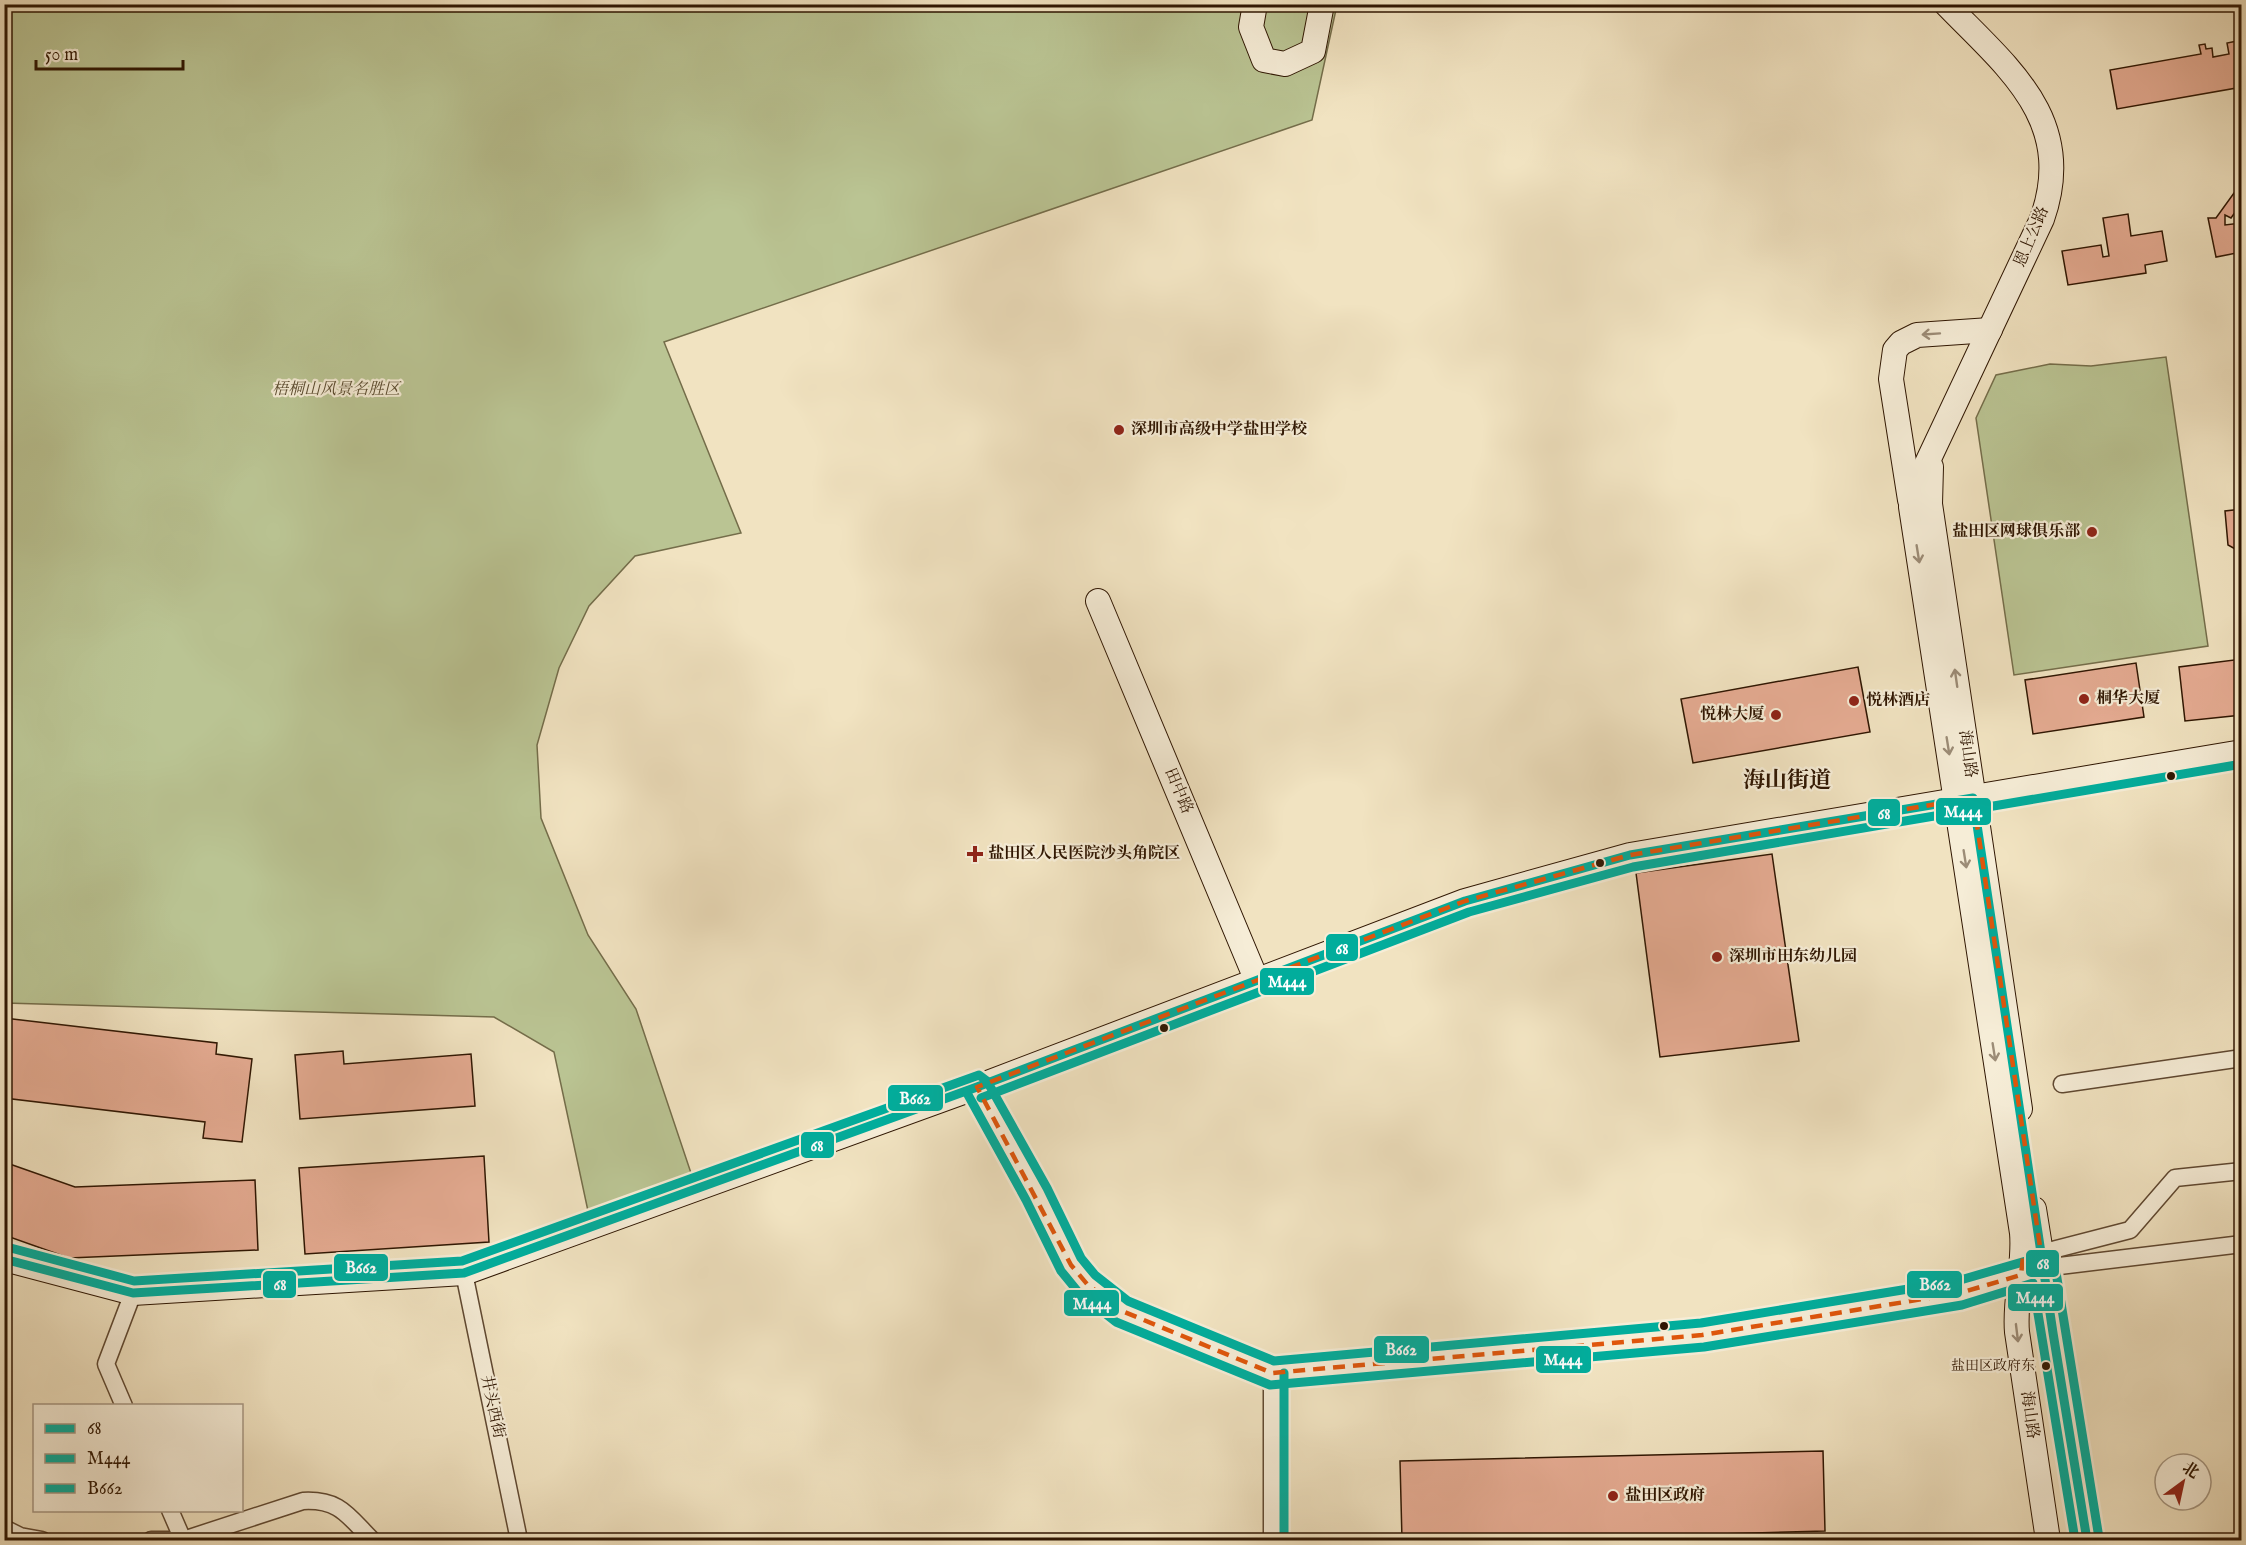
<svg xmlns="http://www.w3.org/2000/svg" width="2246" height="1545" font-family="'IM FELL English','Noto Serif SC',serif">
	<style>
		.green { fill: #bac493; stroke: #746d4a; stroke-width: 1.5 }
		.building { fill: #e5ab92; stroke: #2f1602; stroke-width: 1.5 }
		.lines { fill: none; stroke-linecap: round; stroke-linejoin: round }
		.street-casing { stroke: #604932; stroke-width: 19 }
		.secondary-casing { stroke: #2f1602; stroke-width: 26 }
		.street { stroke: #f6edd7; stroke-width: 16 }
		.secondary { stroke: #f6edd7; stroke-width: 24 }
		.bus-1-casing { stroke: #f6edd7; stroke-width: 14 }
		.bus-2-casing { stroke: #f6edd7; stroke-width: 14 }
		.bus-3-casing { stroke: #f6edd7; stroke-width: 14 }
		.bus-1 { stroke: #01ad9c; stroke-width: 9 }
		.bus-2 { stroke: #01ad9c; stroke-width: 9 }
		.bus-3 { stroke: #01ad9c; stroke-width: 9 }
		.oneway { stroke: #9c8c77 }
		.marked { fill: none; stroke: #df560c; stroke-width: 4.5; stroke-dasharray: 12 8; stroke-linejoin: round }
		.poi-dot { fill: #8f2418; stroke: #f6edd7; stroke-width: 2 }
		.bus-dot { fill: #2f1602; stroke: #f6edd7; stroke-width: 2 }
		.labels { text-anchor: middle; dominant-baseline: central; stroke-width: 4.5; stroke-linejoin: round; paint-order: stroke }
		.bus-label { font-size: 14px; fill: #2f1602; stroke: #f6edd7; text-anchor: end }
		.street-label { font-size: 16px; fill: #2f1602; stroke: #f6edd7 }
		.park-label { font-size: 16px; font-style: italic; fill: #594a2e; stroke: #f6edd7 }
		.poi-label { font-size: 16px; font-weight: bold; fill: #2f1602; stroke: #f6edd7; text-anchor: start }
		.district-label { font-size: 22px; font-weight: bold; fill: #2f1602; stroke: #f6edd7 }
		.line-badge { stroke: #f6edd7; stroke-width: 2 }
		.badge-label { font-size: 16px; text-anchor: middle; font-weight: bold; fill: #fff }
	</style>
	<rect width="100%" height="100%" fill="#f1e3c1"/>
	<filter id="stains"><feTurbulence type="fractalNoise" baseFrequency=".00333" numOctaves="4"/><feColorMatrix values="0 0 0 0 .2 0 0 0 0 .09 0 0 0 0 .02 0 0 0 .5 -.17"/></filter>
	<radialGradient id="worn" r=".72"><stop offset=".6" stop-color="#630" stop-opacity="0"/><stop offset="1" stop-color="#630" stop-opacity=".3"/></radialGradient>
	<g class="green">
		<path d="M5,5H1337L1312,120L664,342L741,533L635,556L589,606L559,668L537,745L541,818L588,935L636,1009L691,1173L588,1211L554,1052L494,1017L5,1003Z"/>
		<path d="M2166,357L2208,646L2014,675L1976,418L1996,375L2050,364L2091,366Z"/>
	</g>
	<g class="building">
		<path d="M2242,40V87L2117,109L2110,70L2201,54L2199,45L2205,44L2206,49L2212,48L2213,57L2229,54L2227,43Z"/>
		<path d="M2242,187V214L2236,211L2231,218L2225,215V225L2241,223L2242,252L2216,257L2208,218H2216L2234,193H2240Z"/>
		<path d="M2128,214L2131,236L2162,231L2167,261L2145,265L2146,273L2068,285L2062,251L2101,245L2103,257L2109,256L2103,218Z"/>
		<path d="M2242,509V574H2241L2239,551L2228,545L2225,511Z"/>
		<path d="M2242,659V715L2185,721L2179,667Z"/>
		<path d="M2136,663L2144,717L2033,734L2025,680Z"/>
		<path d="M1858,667L1870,732L1693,763L1681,699Z"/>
		<path d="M1772,854L1799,1041L1660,1057L1636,873Z"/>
		<path d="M4,1018L217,1043L216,1054L252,1059L242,1142L203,1138L205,1122L4,1098Z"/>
		<path d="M343,1051L344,1064L471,1054L475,1106L300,1119L295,1055Z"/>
		<path d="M484,1156L489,1242L305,1254L299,1168Z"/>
		<path d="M4,1162L75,1187L255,1180L258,1250L69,1258L4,1235Z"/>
		<path d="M1823,1451L1825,1531L1684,1535L1676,1540H1546L1542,1538L1402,1540L1400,1461Z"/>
	</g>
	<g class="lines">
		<defs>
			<g id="street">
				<path d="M2062,1084L2242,1058"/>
				<path d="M977,1087L1037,1194L1071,1265L1087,1284L1122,1311L1272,1373L1702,1335L1960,1293L2043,1268L2242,1244"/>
				<path d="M2033,1255L2130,1230L2175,1178L2242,1171"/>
				<path d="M464,1273L519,1540"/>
				<path d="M124,1406L106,1364L133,1293"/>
				<path d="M170,1510L183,1540"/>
				<path d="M4,1528L20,1536L42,1540"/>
				<path d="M151,1540H183L303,1501C340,1499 348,1516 372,1540"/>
				<path d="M1272,1540V1373"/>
			</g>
			<g id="secondary">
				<path d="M1255,4L1251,27L1264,60L1285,64L1313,51L1322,4"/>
				<path d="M1946,4C2008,68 2077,120 2042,219L1918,482L1911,507L2022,1233C2025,1266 2014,1299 2017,1332L2048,1540"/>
				<path d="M1931,467L1930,504L2020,1109"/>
				<path d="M1910,500L1891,379L1895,350L1901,343L1917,335L1990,330"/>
				<path d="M1098,601L1257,981"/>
				<path d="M2034,1209L2087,1540"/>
				<path d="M4,1259L133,1293L464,1273L977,1087L1465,901L1630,855L2242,752"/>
			</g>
		</defs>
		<use href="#street" class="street-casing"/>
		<use href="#secondary" class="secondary-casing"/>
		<use href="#street" class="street"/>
		<use href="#secondary" class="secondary"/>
		<defs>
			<path id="bus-1" d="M4,1259L133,1293L464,1273L977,1087L1465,901L1630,855L1973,798L2053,1333L2087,1540"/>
			<g id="bus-2">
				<path d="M967,1093L1026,1200L1061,1271L1079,1293L1116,1322L1270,1385L1704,1347L1962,1305L2033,1283L2075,1540"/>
				<path d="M981,1098L1469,912L1633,867L2242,764"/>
				<path d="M1284,1373V1540"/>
			</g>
			<path id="bus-3" d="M7,1247L134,1281L462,1261L979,1075L987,1081L1047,1188L1081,1258L1095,1275L1128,1301L1274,1361L1701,1323L1957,1281L2040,1257H2048L2055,1266L2099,1538"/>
		</defs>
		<use href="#bus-1" class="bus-1-casing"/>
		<use href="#bus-2" class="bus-2-casing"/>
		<use href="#bus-3" class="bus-3-casing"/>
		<use href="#bus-1" class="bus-1"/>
		<use href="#bus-2" class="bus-2"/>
		<use href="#bus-3" class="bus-3"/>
	</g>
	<defs><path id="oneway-shaft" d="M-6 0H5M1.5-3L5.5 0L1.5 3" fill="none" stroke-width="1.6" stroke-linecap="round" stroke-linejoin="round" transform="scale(1.5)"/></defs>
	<g class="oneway">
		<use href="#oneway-shaft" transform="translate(1931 334) rotate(176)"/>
		<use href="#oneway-shaft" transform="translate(1918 554) rotate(81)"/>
		<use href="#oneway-shaft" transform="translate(1956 678) rotate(-98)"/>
		<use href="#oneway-shaft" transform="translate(1948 746) rotate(81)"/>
		<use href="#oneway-shaft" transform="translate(1965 859) rotate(81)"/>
		<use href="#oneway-shaft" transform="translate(1994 1052) rotate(81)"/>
		<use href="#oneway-shaft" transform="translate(2017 1333) rotate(83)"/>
	</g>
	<path class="marked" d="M1973,798L2041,1253L2023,1257L2021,1275L1960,1293L1702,1335L1272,1373L1122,1311L1087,1284L1071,1265L977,1087L1465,901L1630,855Z"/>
	<g class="poi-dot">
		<circle cx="1119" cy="430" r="6"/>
		<circle cx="2092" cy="532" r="6"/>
		<circle cx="2084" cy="699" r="6"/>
		<circle cx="1854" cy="701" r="6"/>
		<circle cx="1776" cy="715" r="6"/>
		<path d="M972 845h6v6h6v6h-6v6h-6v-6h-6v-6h6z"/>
		<circle cx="1717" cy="957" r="6"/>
		<circle cx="1613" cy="1496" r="6"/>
	</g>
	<g class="bus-dot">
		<circle cx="2171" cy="776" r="5"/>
		<circle cx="1600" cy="863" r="5"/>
		<circle cx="1164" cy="1028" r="5"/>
		<circle cx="1664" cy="1326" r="5"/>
		<circle cx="2046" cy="1366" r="5"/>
	</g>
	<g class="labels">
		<g class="bus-label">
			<text x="2035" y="1366">盐田区政府东</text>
		</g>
		<g class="street-label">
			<text transform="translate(2032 237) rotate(-67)">恩上公路</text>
			<text transform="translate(1967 754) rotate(82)">海山路</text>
			<text transform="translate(1178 791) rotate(67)">田中路</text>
			<text transform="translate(492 1407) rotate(78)">井头西街</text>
			<text transform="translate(2029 1415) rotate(82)">海山路</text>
		</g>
		<g class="park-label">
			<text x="336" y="390">梧桐山风景名胜区</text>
		</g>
		<g class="poi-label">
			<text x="1131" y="430">深圳市高级中学盐田学校</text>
			<text x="2080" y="532" text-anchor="end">盐田区网球俱乐部</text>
			<text x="2096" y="699">桐华大厦</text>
			<text x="1866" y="701">悦林酒店</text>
			<text x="1764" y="715" text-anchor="end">悦林大厦</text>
			<text x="988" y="854">盐田区人民医院沙头角院区</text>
			<text x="1729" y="957">深圳市田东幼儿园</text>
			<text x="1625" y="1496">盐田区政府</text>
		</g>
		<g class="district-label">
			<text x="1787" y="781">海山街道</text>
		</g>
	</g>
	<g class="line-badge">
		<rect x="1935" y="797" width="57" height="29" rx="6" fill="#01ad9c"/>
		<rect x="1867" y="798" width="34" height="29" rx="6" fill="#01ad9c"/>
		<rect x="1325" y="933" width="34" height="29" rx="6" fill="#01ad9c"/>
		<rect x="1259" y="967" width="56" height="29" rx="6" fill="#01ad9c"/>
		<rect x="887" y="1084" width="57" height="28" rx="6" fill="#01ad9c"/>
		<rect x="800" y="1131" width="35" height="28" rx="6" fill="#01ad9c"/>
		<rect x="2025" y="1249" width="35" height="29" rx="6" fill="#01ad9c"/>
		<rect x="333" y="1253" width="56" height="29" rx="6" fill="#01ad9c"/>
		<rect x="262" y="1270" width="35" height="29" rx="6" fill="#01ad9c"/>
		<rect x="1906" y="1270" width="57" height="29" rx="6" fill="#01ad9c"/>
		<rect x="2007" y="1283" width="57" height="29" rx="6" fill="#01ad9c"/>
		<rect x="1063" y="1289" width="57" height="28" rx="6" fill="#01ad9c"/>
		<rect x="1373" y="1335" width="57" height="29" rx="6" fill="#01ad9c"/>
		<rect x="1535" y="1345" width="57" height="29" rx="6" fill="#01ad9c"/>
	</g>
	<g class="badge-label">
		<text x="1963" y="817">M444</text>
		<text x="1884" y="819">68</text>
		<text x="1342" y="954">68</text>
		<text x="1287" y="987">M444</text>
		<text x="915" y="1104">B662</text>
		<text x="817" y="1151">68</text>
		<text x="2043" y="1269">68</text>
		<text x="361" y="1273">B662</text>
		<text x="280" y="1290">68</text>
		<text x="1935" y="1290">B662</text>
		<text x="2035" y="1303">M444</text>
		<text x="1092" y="1309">M444</text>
		<text x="1401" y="1355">B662</text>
		<text x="1563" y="1365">M444</text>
	</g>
	<rect width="2246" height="1545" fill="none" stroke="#f1e3c1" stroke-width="24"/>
	<rect x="6" y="6" width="2234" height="1533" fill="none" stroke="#2f1602" stroke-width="3"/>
	<rect x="12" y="12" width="2222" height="1521" fill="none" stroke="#2f1602" stroke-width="1.5"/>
	<rect x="33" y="1404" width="210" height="108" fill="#f6edd7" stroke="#a69782" stroke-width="1.5"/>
	<rect x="45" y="1424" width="30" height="9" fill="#01ad9c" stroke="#a69782" stroke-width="1.5"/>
	<text x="87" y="1434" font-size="18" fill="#2f1602">68</text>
	<rect x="45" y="1454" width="30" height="9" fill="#01ad9c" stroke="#a69782" stroke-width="1.5"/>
	<text x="87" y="1464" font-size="18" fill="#2f1602">M444</text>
	<rect x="45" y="1484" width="30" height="9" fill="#01ad9c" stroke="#a69782" stroke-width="1.5"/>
	<text x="87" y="1494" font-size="18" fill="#2f1602">B662</text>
	<g transform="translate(2183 1482) rotate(33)"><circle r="28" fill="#f6edd7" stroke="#a69782" stroke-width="1.5"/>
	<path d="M0-4.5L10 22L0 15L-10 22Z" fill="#8f2418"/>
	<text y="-9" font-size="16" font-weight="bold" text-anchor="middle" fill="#2f1602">北</text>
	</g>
	<path d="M36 60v9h147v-9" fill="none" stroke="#2f1602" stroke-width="3"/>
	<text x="45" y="60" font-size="18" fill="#2f1602" stroke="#f6edd7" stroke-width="4.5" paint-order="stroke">50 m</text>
	<rect width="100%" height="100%" filter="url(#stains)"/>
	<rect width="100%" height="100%" fill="url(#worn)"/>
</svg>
